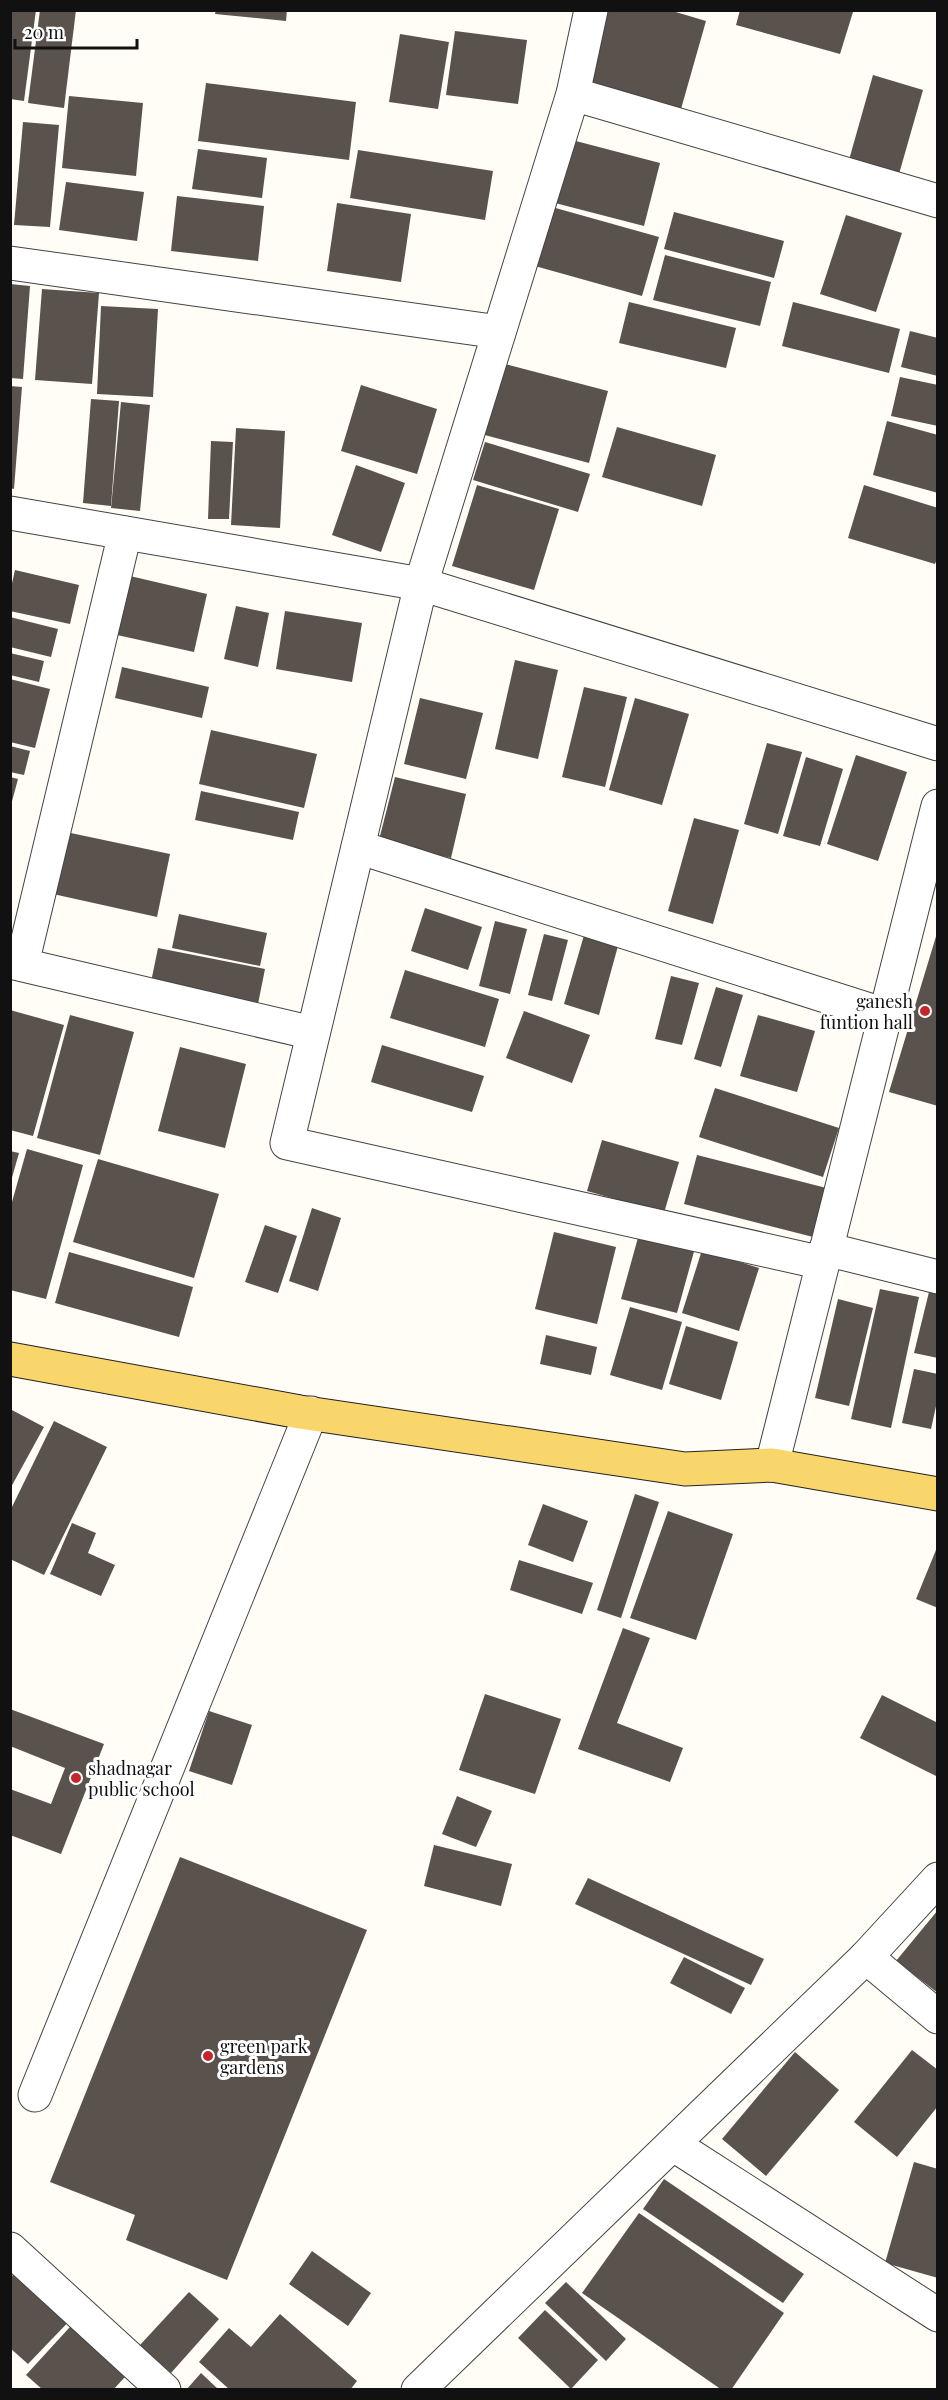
<svg xmlns="http://www.w3.org/2000/svg" width="948" height="2400" font-family="'Playfair Display',serif">
	<style>
		.building { fill: #5a524d }
		.lines { fill: none; stroke-linecap: round; stroke-linejoin: round }
		.minor-casing { stroke: #444; stroke-width: 35 }
		.major-casing { stroke: #222; stroke-width: 35 }
		.minor { stroke: #fff; stroke-width: 33 }
		.major { stroke: #f9d66b; stroke-width: 33 }
		.poi-dot { fill: #c4262e; stroke: #fff; stroke-width: 2 }
		.labels { text-anchor: middle; dominant-baseline: central; stroke-width: 6; stroke-linejoin: round; paint-order: stroke }
		.poi-label { font-size: 18px; fill: #111; stroke: #fff; text-anchor: start }
	</style>
	<rect width="100%" height="100%" fill="#fffdf5"/>
	<g class="building">
		<path d="M10,10H36L24,101L10,99Z"/>
		<path d="M40,10H76L64,108L28,103Z"/>
		<path d="M216,10H287L286,21L215,14Z"/>
		<path d="M601,10H669L706,21L681,109L581,81Z"/>
		<path d="M740,10H849L853,12L840,54L736,25Z"/>
		<path d="M455,31L527,40L518,104L446,95Z"/>
		<path d="M400,34L449,42L438,109L389,102Z"/>
		<path d="M873,75L923,90L897,181L847,167Z"/>
		<path d="M206,83L356,102L349,160L198,141Z"/>
		<path d="M69,96L143,103L136,176L62,168Z"/>
		<path d="M23,122L59,125L50,227L14,225Z"/>
		<path d="M572,140L660,163L644,226L555,203Z"/>
		<path d="M198,149L267,158L262,198L192,189Z"/>
		<path d="M358,150L493,171L485,220L350,198Z"/>
		<path d="M66,182L144,192L137,241L59,230Z"/>
		<path d="M177,196L264,206L258,261L171,251Z"/>
		<path d="M337,203L411,214L401,282L327,271Z"/>
		<path d="M552,207L659,237L642,296L535,266Z"/>
		<path d="M674,212L784,241L774,278L664,249Z"/>
		<path d="M846,215L902,233L876,312L820,294Z"/>
		<path d="M665,255L771,282L760,326L653,300Z"/>
		<path d="M10,284L30,286L23,379L10,378Z"/>
		<path d="M42,289L99,293L92,384L35,380Z"/>
		<path d="M629,302L736,328L726,368L619,343Z"/>
		<path d="M793,302L900,329L889,373L782,346Z"/>
		<path d="M101,306L158,309L153,397L97,394Z"/>
		<path d="M910,331L938,338V376L901,367Z"/>
		<path d="M501,363L608,391L589,463L481,434Z"/>
		<path d="M900,377L938,385V426L891,416Z"/>
		<path d="M361,385L437,409L417,474L341,451Z"/>
		<path d="M10,386L22,387L14,489L10,488Z"/>
		<path d="M91,399L119,401L111,506L83,503Z"/>
		<path d="M121,402L150,405L140,511L111,508Z"/>
		<path d="M887,421L938,435V493L873,475Z"/>
		<path d="M617,427L716,455L702,506L602,477Z"/>
		<path d="M236,428L285,431L280,528L231,525Z"/>
		<path d="M211,441L233,442L229,519H208Z"/>
		<path d="M485,442L590,474L578,512L473,480Z"/>
		<path d="M356,465L405,483L381,552L332,535Z"/>
		<path d="M477,485L559,509L534,590L452,566Z"/>
		<path d="M864,485L938,508V556L935,564L848,538Z"/>
		<path d="M15,570L79,585L70,624L10,611V592Z"/>
		<path d="M130,576L207,594L194,652L117,635Z"/>
		<path d="M236,606L269,613L258,667L224,659Z"/>
		<path d="M285,611L362,623L352,682L276,669Z"/>
		<path d="M10,617L58,629L51,657L10,647Z"/>
		<path d="M10,653L44,661L39,682L10,675Z"/>
		<path d="M515,660L558,670L538,759L495,749Z"/>
		<path d="M122,667L209,687L202,718L115,698Z"/>
		<path d="M10,679L50,689L35,748L10,742Z"/>
		<path d="M584,687L627,697L605,787L562,777Z"/>
		<path d="M420,698L483,713L466,779L404,764Z"/>
		<path d="M635,698L689,714L662,805L609,790Z"/>
		<path d="M211,730L317,754L304,808L199,784Z"/>
		<path d="M767,743L802,752L778,834L744,824Z"/>
		<path d="M10,746L30,751L24,775L10,772Z"/>
		<path d="M856,755L907,772L878,861L827,844Z"/>
		<path d="M806,757L843,769L820,846L783,836Z"/>
		<path d="M10,777L18,779L11,805H10Z"/>
		<path d="M395,777L466,794L451,858L379,840Z"/>
		<path d="M201,791L299,812L293,840L195,820Z"/>
		<path d="M694,818L739,830L713,924L668,911Z"/>
		<path d="M66,832L170,854L157,917L53,894Z"/>
		<path d="M425,908L482,927L468,970L411,951Z"/>
		<path d="M179,914L267,933L260,966L172,948Z"/>
		<path d="M495,921L527,929L510,994L479,986Z"/>
		<path d="M587,925L621,935L599,1015L564,1004Z"/>
		<path d="M937,933H938V1106L889,1092Z"/>
		<path d="M544,934L568,940L552,1001L528,995Z"/>
		<path d="M158,948L265,969L258,1004L151,982Z"/>
		<path d="M405,970L499,999L485,1047L390,1018Z"/>
		<path d="M671,976L699,983L682,1045L655,1039Z"/>
		<path d="M716,987L743,995L721,1067L694,1059Z"/>
		<path d="M10,1010L64,1025L33,1136L10,1130Z"/>
		<path d="M524,1011L590,1035L572,1083L506,1058Z"/>
		<path d="M70,1015L134,1032L100,1155L37,1138Z"/>
		<path d="M758,1015L815,1031L797,1092L740,1076Z"/>
		<path d="M382,1045L484,1076L472,1112L371,1082Z"/>
		<path d="M180,1047L246,1064L225,1148L158,1131Z"/>
		<path d="M715,1088L839,1128L823,1177L699,1137Z"/>
		<path d="M602,1140L679,1162L664,1213L587,1191Z"/>
		<path d="M27,1149L83,1165L46,1299L10,1290V1209Z"/>
		<path d="M10,1151L19,1153L11,1181H10Z"/>
		<path d="M697,1155L838,1191L825,1240L684,1204Z"/>
		<path d="M98,1159L219,1194L194,1278L73,1242Z"/>
		<path d="M312,1208L341,1218L318,1291L289,1281Z"/>
		<path d="M265,1225L297,1236L278,1293L245,1282Z"/>
		<path d="M554,1232L616,1247L597,1324L535,1309Z"/>
		<path d="M639,1234L695,1248L677,1313L621,1299Z"/>
		<path d="M702,1250L759,1268L739,1331L682,1313Z"/>
		<path d="M69,1252L193,1287L179,1337L55,1303Z"/>
		<path d="M880,1289L919,1297L891,1428L851,1419Z"/>
		<path d="M929,1292L938,1294V1358L914,1353Z"/>
		<path d="M838,1299L873,1308L849,1406L815,1398Z"/>
		<path d="M630,1307L682,1322L662,1390L610,1375Z"/>
		<path d="M686,1326L738,1342L721,1400L669,1384Z"/>
		<path d="M546,1335L597,1347L591,1375L540,1364Z"/>
		<path d="M914,1369L938,1374V1397L931,1429L902,1423Z"/>
		<path d="M10,1409L44,1427L10,1489Z"/>
		<path d="M54,1421L107,1447L44,1575L10,1559V1511Z"/>
		<path d="M635,1494L659,1502L621,1618L597,1610Z"/>
		<path d="M543,1504L588,1521L573,1562L528,1545Z"/>
		<path d="M668,1511L733,1534L696,1640L630,1618Z"/>
		<path d="M72,1523L96,1533L88,1553L115,1565L101,1596L50,1574Z"/>
		<path d="M938,1545V1608L916,1599Z"/>
		<path d="M519,1560L593,1583L582,1614L510,1590Z"/>
		<path d="M623,1628L650,1638L617,1723L683,1748L670,1782L578,1749Z"/>
		<path d="M485,1694L561,1719L535,1794L459,1770Z"/>
		<path d="M882,1695L938,1723V1777L860,1738Z"/>
		<path d="M10,1709L104,1744L61,1854L10,1835V1789L51,1804L65,1768L10,1746Z"/>
		<path d="M209,1711L252,1725L232,1785L189,1771Z"/>
		<path d="M457,1796L492,1811L476,1847L442,1834Z"/>
		<path d="M434,1845L512,1864L501,1906L424,1886Z"/>
		<path d="M180,1857L367,1930L227,2280L126,2240L135,2215L50,2182Z"/>
		<path d="M588,1878L764,1959L751,1985L575,1904Z"/>
		<path d="M938,1910V1993L896,1961Z"/>
		<path d="M684,1957L745,1988L731,2014L670,1983Z"/>
		<path d="M912,2050L938,2070V2106L897,2157L854,2122Z"/>
		<path d="M795,2052L839,2090L766,2176L722,2139Z"/>
		<path d="M914,2162L938,2169V2278L885,2263Z"/>
		<path d="M664,2179L804,2274L783,2303L643,2209Z"/>
		<path d="M639,2213L784,2313L731,2390H722L582,2293Z"/>
		<path d="M312,2251L371,2293L348,2326L289,2284Z"/>
		<path d="M24,2264L76,2314L28,2364L10,2348V2278Z"/>
		<path d="M566,2282L626,2339L606,2361L545,2303Z"/>
		<path d="M189,2292L219,2319L171,2373L140,2345Z"/>
		<path d="M545,2310L598,2360L571,2389L518,2338Z"/>
		<path d="M280,2314L357,2381L350,2390H230L199,2362L229,2328L251,2347Z"/>
		<path d="M80,2316L135,2366L113,2390H43L26,2375Z"/>
		<path d="M201,2373L219,2390H186Z"/>
	</g>
	<g class="lines">
		<defs>
			<g id="minor">
				<path d="M591,10L573,94L421,584L287,1143L823,1263"/>
				<path d="M573,94L938,201"/>
				<path d="M10,263L499,332"/>
				<path d="M10,513L421,584L938,744"/>
				<path d="M358,847L885,1015"/>
				<path d="M10,962L313,1033"/>
				<path d="M22,964L125,533"/>
				<path d="M826,1249L938,1277"/>
				<path d="M772,1465L938,806"/>
				<path d="M866,1957L938,2017"/>
				<path d="M35,2095L311,1413"/>
				<path d="M674,2145L938,2315"/>
				<path d="M10,2249L164,2390"/>
				<path d="M418,2390L866,1957L938,1879"/>
			</g>
			<path id="major" d="M10,1359L300,1412L685,1469L772,1465L938,1494"/>
		</defs>
		<use href="#minor" class="minor-casing"/>
		<use href="#major" class="major-casing"/>
		<use href="#minor" class="minor"/>
		<use href="#major" class="major"/>
	</g>
	<g class="poi-dot">
		<circle cx="925" cy="1011" r="6"/>
		<circle cx="76" cy="1778" r="6"/>
		<circle cx="208" cy="2056" r="6"/>
	</g>
	<g class="labels">
		<g class="poi-label">
			<text x="913" y="1001" text-anchor="end">ganesh<tspan x="913" dy="21">funtion hall</tspan></text>
			<text x="88" y="1768">shadnagar<tspan x="88" dy="21">public school</tspan></text>
			<text x="220" y="2046">green park<tspan x="220" dy="21">gardens</tspan></text>
		</g>
	</g>
	<rect width="948" height="2400" fill="none" stroke="#111111" stroke-width="24"/>
	<path d="M15 39v9h122v-9" fill="none" stroke="#111111" stroke-width="3"/>
	<text x="24" y="39" font-size="18" fill="#111111" stroke="#ffffff" stroke-width="4.5" paint-order="stroke">20 m</text>
</svg>
